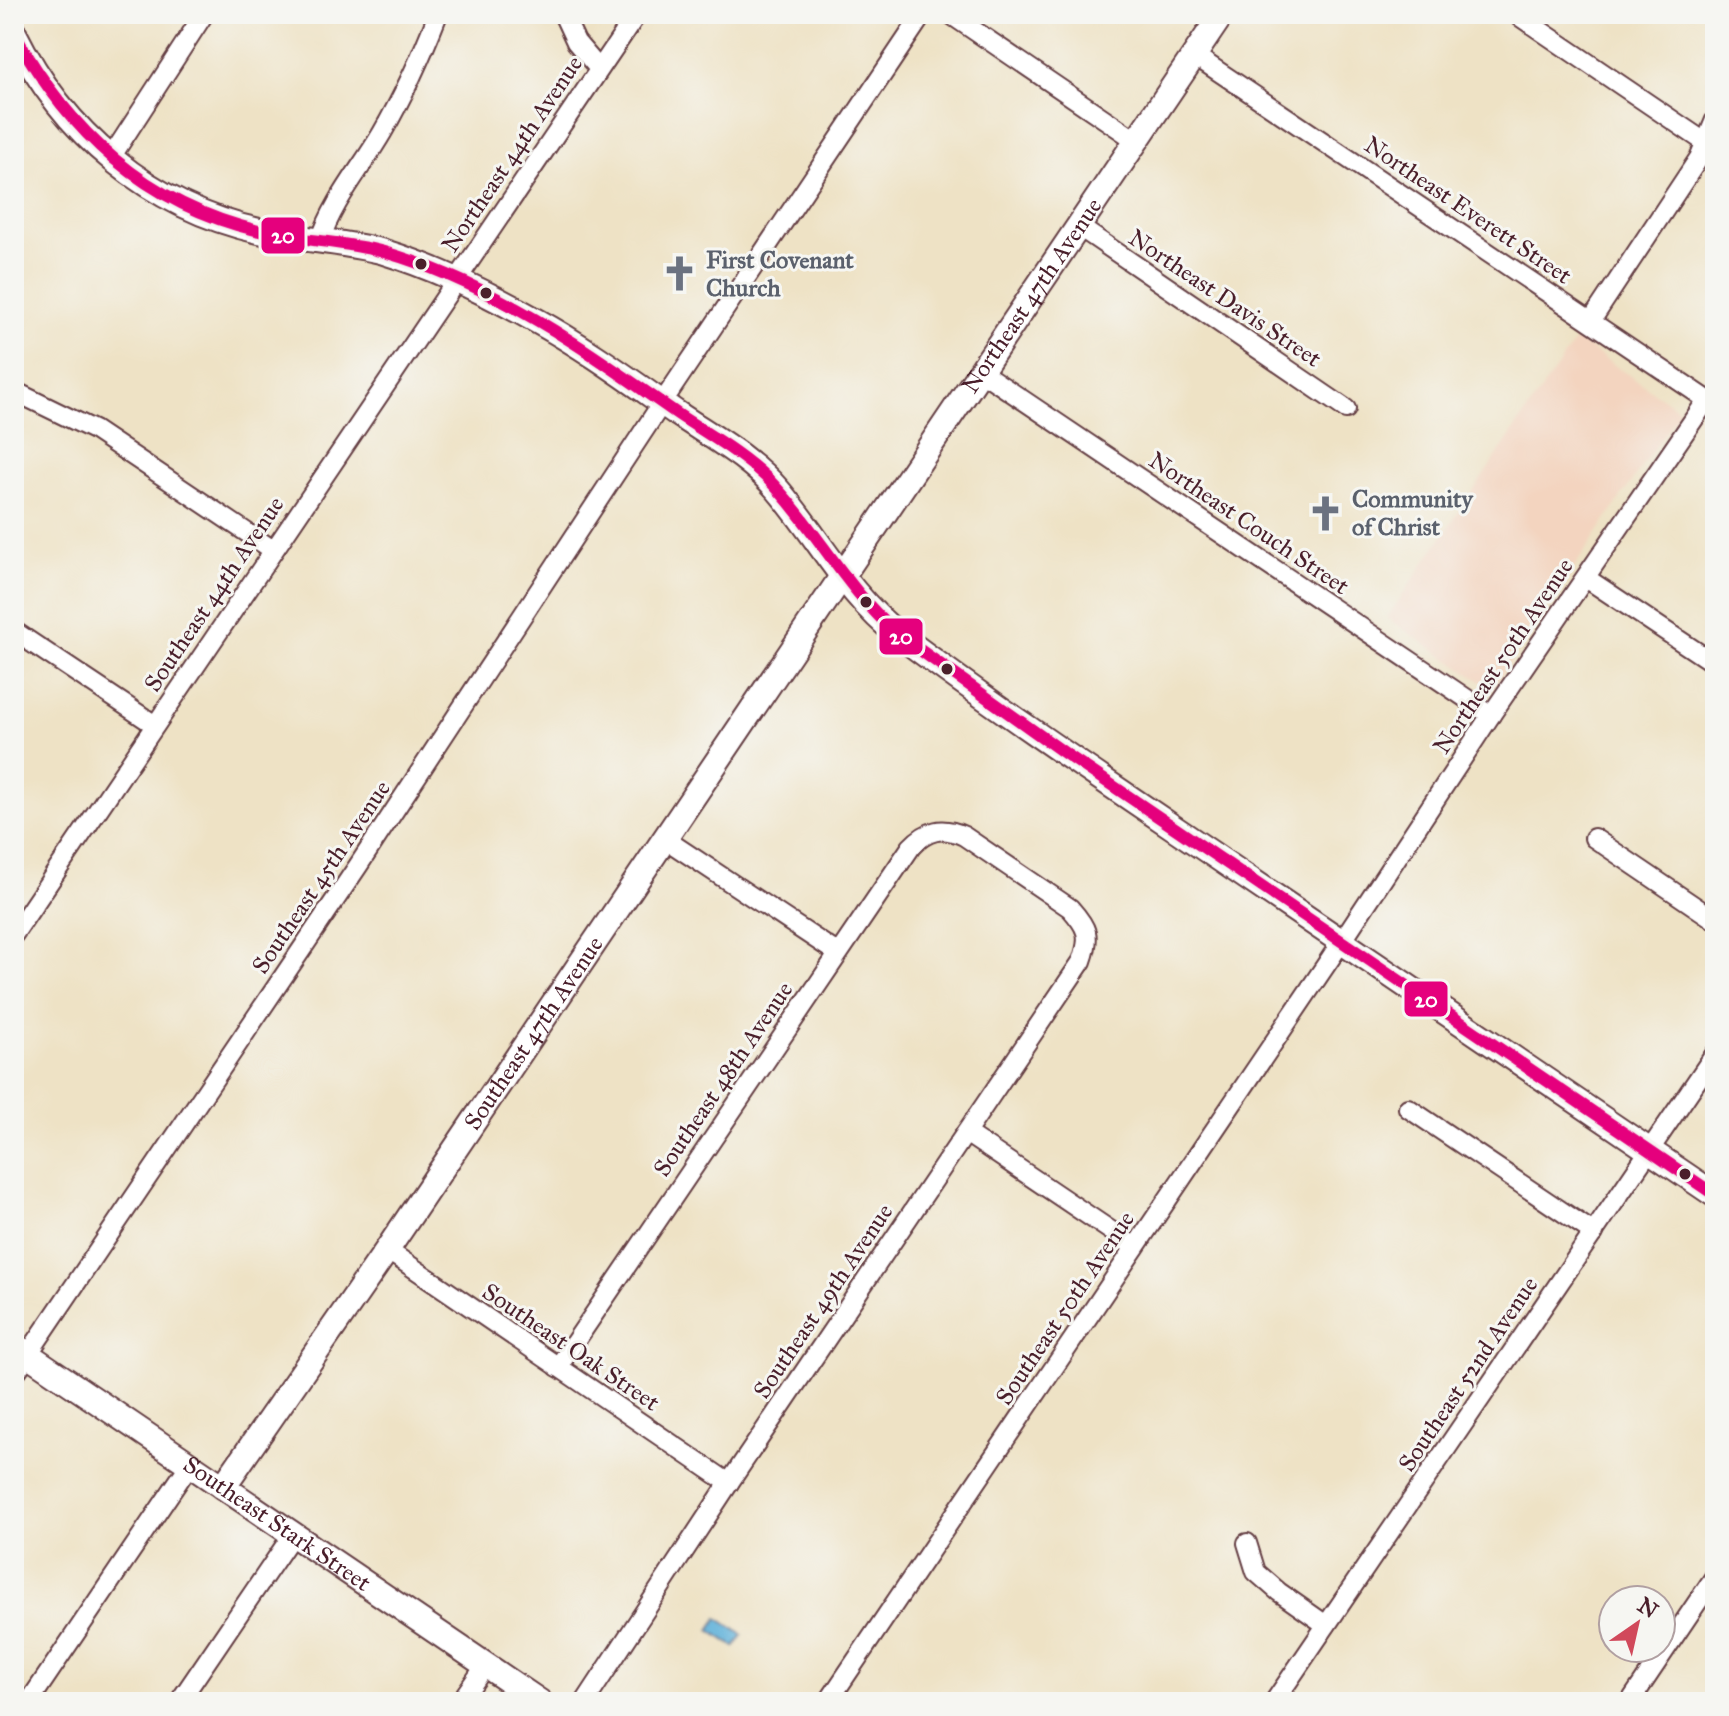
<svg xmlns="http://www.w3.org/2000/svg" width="1729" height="1716" font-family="'IM FELL Great Primer',serif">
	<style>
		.built { fill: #f3d4bf }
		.water { fill: #5eb1d9; stroke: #546882; stroke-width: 2 }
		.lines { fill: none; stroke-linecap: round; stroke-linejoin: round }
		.street-casing { stroke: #633c42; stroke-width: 22 }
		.secondary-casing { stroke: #633c42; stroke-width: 28 }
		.street { stroke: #fff; stroke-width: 18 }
		.secondary { stroke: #fff; stroke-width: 24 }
		.bus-1-casing { stroke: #f6f6f2; stroke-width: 18 }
		.bus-1 { stroke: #e5007d; stroke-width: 12 }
		.bus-dot { fill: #4a1f2b; stroke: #f6f6f2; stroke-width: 3 }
		.labels { text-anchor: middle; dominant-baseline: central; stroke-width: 6; stroke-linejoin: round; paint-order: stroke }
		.street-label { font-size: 24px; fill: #4a1f2b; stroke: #f6f6f2 }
		.worship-label { font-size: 24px; font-weight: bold; fill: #5b616d; stroke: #f6f6f2; text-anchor: start }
		.line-badge { stroke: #f6f6f2; stroke-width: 3 }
		.badge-label { font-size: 22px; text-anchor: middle; font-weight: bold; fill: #fff }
	</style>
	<rect width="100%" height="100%" fill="#f6f6f2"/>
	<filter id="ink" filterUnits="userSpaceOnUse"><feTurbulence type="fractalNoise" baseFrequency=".0125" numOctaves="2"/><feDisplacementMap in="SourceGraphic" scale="16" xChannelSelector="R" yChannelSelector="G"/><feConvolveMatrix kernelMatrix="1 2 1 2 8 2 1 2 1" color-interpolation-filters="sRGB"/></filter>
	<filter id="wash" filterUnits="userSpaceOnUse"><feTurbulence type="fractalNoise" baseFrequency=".006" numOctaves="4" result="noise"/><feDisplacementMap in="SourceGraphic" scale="32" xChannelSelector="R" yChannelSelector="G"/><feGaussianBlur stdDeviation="1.8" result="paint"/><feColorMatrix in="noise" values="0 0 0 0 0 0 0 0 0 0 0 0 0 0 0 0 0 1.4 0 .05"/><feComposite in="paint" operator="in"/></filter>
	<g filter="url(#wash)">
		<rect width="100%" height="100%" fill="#eee2c5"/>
		<path class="built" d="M1576,339L1680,410L1492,689L1387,618Z"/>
		<path class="water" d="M718,1618L743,1635L735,1647L710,1630Z"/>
	</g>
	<g filter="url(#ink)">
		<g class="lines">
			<defs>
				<g id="street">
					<path d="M563,14L576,42L599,69"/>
					<path d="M950,14L1137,141"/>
					<path d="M1516,14L1715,149"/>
					<path d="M1194,55L1715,405"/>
					<path d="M110,159L204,14"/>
					<path d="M1078,226L1346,409"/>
					<path d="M320,241C333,201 361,169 382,133C404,95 422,55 438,14"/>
					<path d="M1591,321L1699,158L1715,120"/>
					<path d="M980,371L1491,715"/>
					<path d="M14,391L94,430L273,550"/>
					<path d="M1586,578L1715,664"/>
					<path d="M14,631L155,725"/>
					<path d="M1594,838L1715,920"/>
					<path d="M665,839L837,953"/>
					<path d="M14,934L637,14"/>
					<path d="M1408,1108L1594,1233"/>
					<path d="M966,1133L1135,1247"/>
					<path d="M387,1250L729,1483"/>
					<path d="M558,1367L911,847C927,830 942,826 964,836L1070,908C1088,928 1091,936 1082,961L729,1483L585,1702"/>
					<path d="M14,1375L358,866L662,403L923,14"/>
					<path d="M1247,1543L1256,1572L1279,1592L1326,1625"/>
					<path d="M29,1702L190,1464"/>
					<path d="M179,1702L293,1534"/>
					<path d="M460,1702L486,1665"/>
					<path d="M828,1702L1330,959L1491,715L1707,400"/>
					<path d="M1274,1702L1715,1054"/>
					<path d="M1630,1702L1715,1576"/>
				</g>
				<g id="secondary">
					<path d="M14,33C63,133 150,207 259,231C300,240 343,241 384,252C437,268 489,294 537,321C586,348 632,382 678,414C712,437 751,458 778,490C819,538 848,596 899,635C1008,717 1123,793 1236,870C1395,978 1555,1086 1715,1195"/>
					<path id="s1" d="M14,1345L540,1702"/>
					<path id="s2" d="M223,1487L387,1250L1222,14"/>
				</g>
			</defs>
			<use href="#street" class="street-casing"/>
			<use href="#secondary" class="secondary-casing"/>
			<use href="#street" class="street"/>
			<use href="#secondary" class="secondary"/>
			<defs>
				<path id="bus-1" d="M14,33C70,133 145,204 259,231C300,241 344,241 384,252C451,271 516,306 574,343C610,366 644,391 679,415C709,435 741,453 767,478C816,527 844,588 899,635L1066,754L1715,1195"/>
			</defs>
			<use href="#bus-1" class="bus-1-casing"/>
			<use href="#bus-1" class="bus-1"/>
		</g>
	</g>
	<defs>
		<symbol id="church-bare" viewBox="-9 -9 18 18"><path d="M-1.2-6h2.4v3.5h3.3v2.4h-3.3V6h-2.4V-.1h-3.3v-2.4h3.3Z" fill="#6b7280" stroke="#f6f6f2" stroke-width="2.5" paint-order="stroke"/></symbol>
	</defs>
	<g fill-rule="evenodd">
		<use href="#church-bare" x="654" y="248" width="51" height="51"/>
		<use href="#church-bare" x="1300" y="488" width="51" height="51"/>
	</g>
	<g class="bus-dot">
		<circle cx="421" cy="264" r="7"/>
		<circle cx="486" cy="293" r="7"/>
		<circle cx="866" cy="602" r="7"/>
		<circle cx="947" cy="669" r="7"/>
		<circle cx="1685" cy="1174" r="7"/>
	</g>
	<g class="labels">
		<g class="street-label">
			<text transform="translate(512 154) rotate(-56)">Northeast 44th Avenue</text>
			<text transform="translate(1468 210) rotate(34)">Northeast Everett Street</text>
			<text stroke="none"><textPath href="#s2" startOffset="1440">Northeast 47th Avenue</textPath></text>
			<text transform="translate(1225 298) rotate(34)">Northeast Davis Street</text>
			<text transform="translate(1249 523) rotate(34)">Northeast Couch Street</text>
			<text transform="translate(214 594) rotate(-56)">Southeast 44th Avenue</text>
			<text transform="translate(1503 656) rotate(-56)">Northeast 50th Avenue</text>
			<text transform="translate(321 877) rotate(-56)">Southeast 45th Avenue</text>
			<text stroke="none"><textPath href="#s2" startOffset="550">Southeast 47th Avenue</textPath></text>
			<text transform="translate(723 1079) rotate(-56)">Southeast 48th Avenue</text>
			<text transform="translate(823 1301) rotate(-56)">Southeast 49th Avenue</text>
			<text transform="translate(1065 1308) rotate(-56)">Southeast 50th Avenue</text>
			<text transform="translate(571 1347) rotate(34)">Southeast Oak Street</text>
			<text transform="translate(1468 1374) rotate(-56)">Southeast 52nd Avenue</text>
			<text stroke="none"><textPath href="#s1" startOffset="318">Southeast Stark Street</textPath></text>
		</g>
		<g class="worship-label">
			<text x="706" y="260">First Covenant<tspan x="706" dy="28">Church</tspan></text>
			<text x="1352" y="499">Community<tspan x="1352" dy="28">of Christ</tspan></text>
		</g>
	</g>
	<g class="line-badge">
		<rect x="260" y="216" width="46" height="39" rx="8" fill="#e5007d"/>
		<rect x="878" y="617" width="46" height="39" rx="8" fill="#e5007d"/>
		<rect x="1403" y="980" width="46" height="38" rx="8" fill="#e5007d"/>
	</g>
	<g class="badge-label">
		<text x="283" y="243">20</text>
		<text x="901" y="644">20</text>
		<text x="1426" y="1007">20</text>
	</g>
	<rect width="1729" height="1716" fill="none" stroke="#f6f6f2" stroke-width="48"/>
	<g transform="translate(1637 1624) rotate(34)"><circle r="38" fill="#f6f6f2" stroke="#b1a0a2" stroke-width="2"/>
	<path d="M0-6L14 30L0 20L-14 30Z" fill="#d1495b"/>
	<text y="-12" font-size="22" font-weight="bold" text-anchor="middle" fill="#4a1f2b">N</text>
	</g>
</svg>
